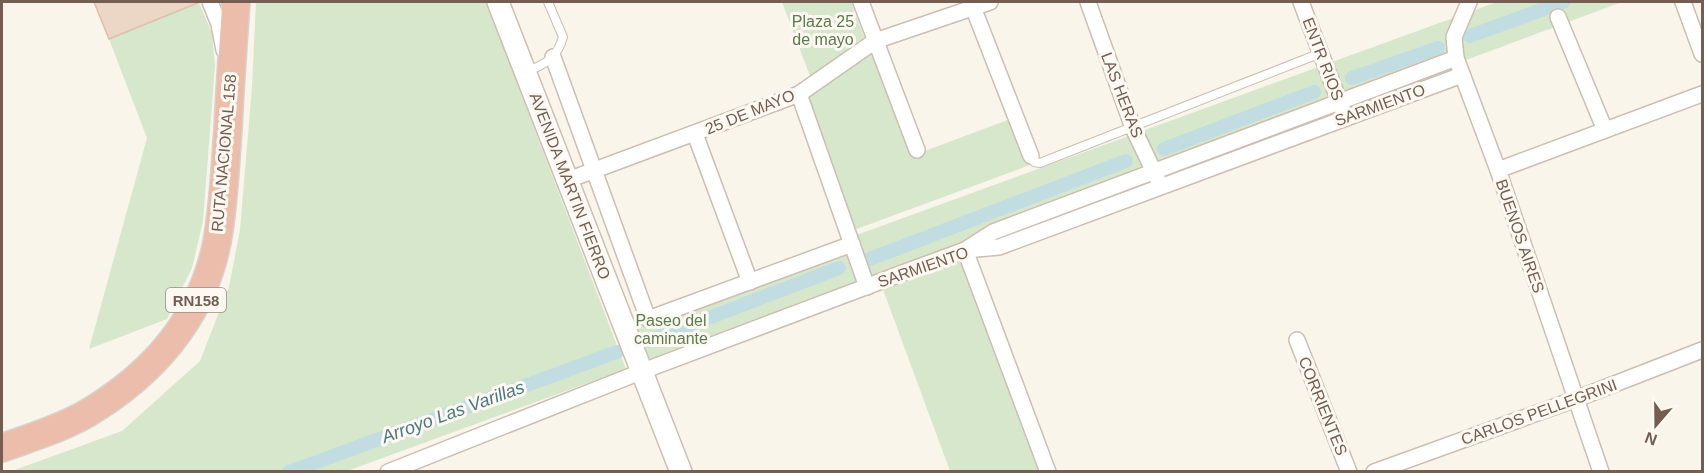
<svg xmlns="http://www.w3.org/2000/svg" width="1704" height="473" font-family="Helvetica,sans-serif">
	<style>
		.green { fill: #d6e7cb }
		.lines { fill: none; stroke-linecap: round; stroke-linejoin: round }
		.canal { stroke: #c2dde2; stroke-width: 14 }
		.building { fill: #ecd6c6; stroke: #ddbea9; stroke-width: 1.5 }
		.lane-casing { stroke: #ccbeb2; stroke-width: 10 }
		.street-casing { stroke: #ccbeb2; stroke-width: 18 }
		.secondary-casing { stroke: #cebeb0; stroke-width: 24 }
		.highway-casing { stroke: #d8d2ce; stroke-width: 30 }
		.lane { stroke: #fff; stroke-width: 8 }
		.street { stroke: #fff; stroke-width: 15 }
		.secondary { stroke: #fff; stroke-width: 21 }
		.highway { stroke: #ecbdaa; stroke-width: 27 }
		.labels { text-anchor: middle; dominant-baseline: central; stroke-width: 6; stroke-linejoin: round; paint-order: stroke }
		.shield { fill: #fdf9f2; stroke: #9c8c81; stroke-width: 1.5 }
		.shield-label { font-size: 15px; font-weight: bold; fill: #735e51 }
		.park-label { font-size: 16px; fill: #5a7c4e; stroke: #fdf9f2 }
		.street-label { font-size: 16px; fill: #735e51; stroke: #fdf9f2 }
		.water-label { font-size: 18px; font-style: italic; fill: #4d7983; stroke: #fdf9f2 }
	</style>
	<rect width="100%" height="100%" fill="#faf5eb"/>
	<g class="green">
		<path d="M256,2H486L626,369L347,471H12L122,431L200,361L229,287L240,230L252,87Z"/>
		<path d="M782,2H851L864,37L810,76Z"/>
		<path d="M1497,2H1622L649,364L631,317Z"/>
		<path d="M199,3L212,33L215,66L203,221L192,268L167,319L89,349L147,138L109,39Z"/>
		<path d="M873,48L914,155L1013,118L1030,165L854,230L806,97Z"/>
		<path d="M961,258L1040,471H950L882,287Z"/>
	</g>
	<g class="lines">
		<g class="canal">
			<path d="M1470,36L1563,2"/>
			<path d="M1352,78L1438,48"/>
			<path d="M1164,149L1314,92"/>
			<path d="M867,260L1126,161"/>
			<path d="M648,341L839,268"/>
			<path d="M289,472L617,352"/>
		</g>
	</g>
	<path class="building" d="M94,2H200L109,39Z"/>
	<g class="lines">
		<defs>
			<g id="lane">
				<path d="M527,72C547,62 556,60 563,37L548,2"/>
				<path d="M1031,156L1034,162L1040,163L1321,53"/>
			</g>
			<g id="street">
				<path d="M210,2L219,24L224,50"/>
				<path d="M861,2L917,150"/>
				<path d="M971,2L1031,156"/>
				<path d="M1088,2L1133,128L1157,178"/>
				<path d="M1301,2L1343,111"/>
				<path d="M1469,2L1454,37L1456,58L1498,170L1601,472"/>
				<path d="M1683,2L1702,54"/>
				<path d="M1558,17L1605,130"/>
				<path d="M553,57L648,319L852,244"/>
				<path d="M799,94L867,287"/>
				<path d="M695,134L750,282"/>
				<path d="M1498,170L1702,94"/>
				<path d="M568,180L799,94L875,41L990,2"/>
				<path d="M968,248L993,232L1456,58"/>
				<path d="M965,250L1048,472"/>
				<path d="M1297,340L1349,472"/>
				<path d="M388,472L643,371L916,268L965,250L999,247L1462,75"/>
				<path d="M1374,472L1576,399L1702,350"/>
			</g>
			<path id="secondary" d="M498,2L681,472"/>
			<path id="highway" d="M2,448C29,438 60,429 86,414C152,375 202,319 217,242C224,205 225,167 228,129C230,86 233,44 236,2"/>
		</defs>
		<use href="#lane" class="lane-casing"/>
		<use href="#street" class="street-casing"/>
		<use href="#secondary" class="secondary-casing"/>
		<use href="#highway" class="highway-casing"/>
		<use href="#lane" class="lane"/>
		<use href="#street" class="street"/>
		<use href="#secondary" class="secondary"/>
		<use href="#highway" class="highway"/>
	</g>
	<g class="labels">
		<rect class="shield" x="166" y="288" width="60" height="24" rx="4.5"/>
		<g class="shield-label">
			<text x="196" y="300">RN158</text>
		</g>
		<g class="park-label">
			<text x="823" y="21">Plaza 25<tspan x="823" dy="18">de mayo</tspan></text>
			<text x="671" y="320">Paseo del<tspan x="671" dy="18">caminante</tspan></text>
		</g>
		<g class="street-label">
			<text transform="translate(1323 59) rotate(69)">ENTR RIOS</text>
			<text transform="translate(1122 95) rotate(69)">LAS HERAS</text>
			<text transform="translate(1380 105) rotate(-20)">SARMIENTO</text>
			<text transform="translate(750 112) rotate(-22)">25 DE MAYO</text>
			<text transform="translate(224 153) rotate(-85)">RUTA NACIONAL 158</text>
			<text transform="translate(570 186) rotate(69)">AVENIDA MARTIN FIERRO</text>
			<text transform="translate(1520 236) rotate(71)">BUENOS AIRES</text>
			<text transform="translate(923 267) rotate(-19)">SARMIENTO</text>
			<text transform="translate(1323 406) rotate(68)">CORRIENTES</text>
			<text transform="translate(1539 412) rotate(-20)">CARLOS PELLEGRINI</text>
		</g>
		<g class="water-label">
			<text transform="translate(453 412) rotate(-20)">Arroyo Las Varillas</text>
		</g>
	</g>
	<rect width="1704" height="473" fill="none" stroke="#735e51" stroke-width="6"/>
	<g transform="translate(1656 425) rotate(200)" stroke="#fdf9f2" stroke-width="4.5" paint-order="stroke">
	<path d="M0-4.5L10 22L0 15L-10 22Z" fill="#735e51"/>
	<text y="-9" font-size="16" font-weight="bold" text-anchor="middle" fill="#735e51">N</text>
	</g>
</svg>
